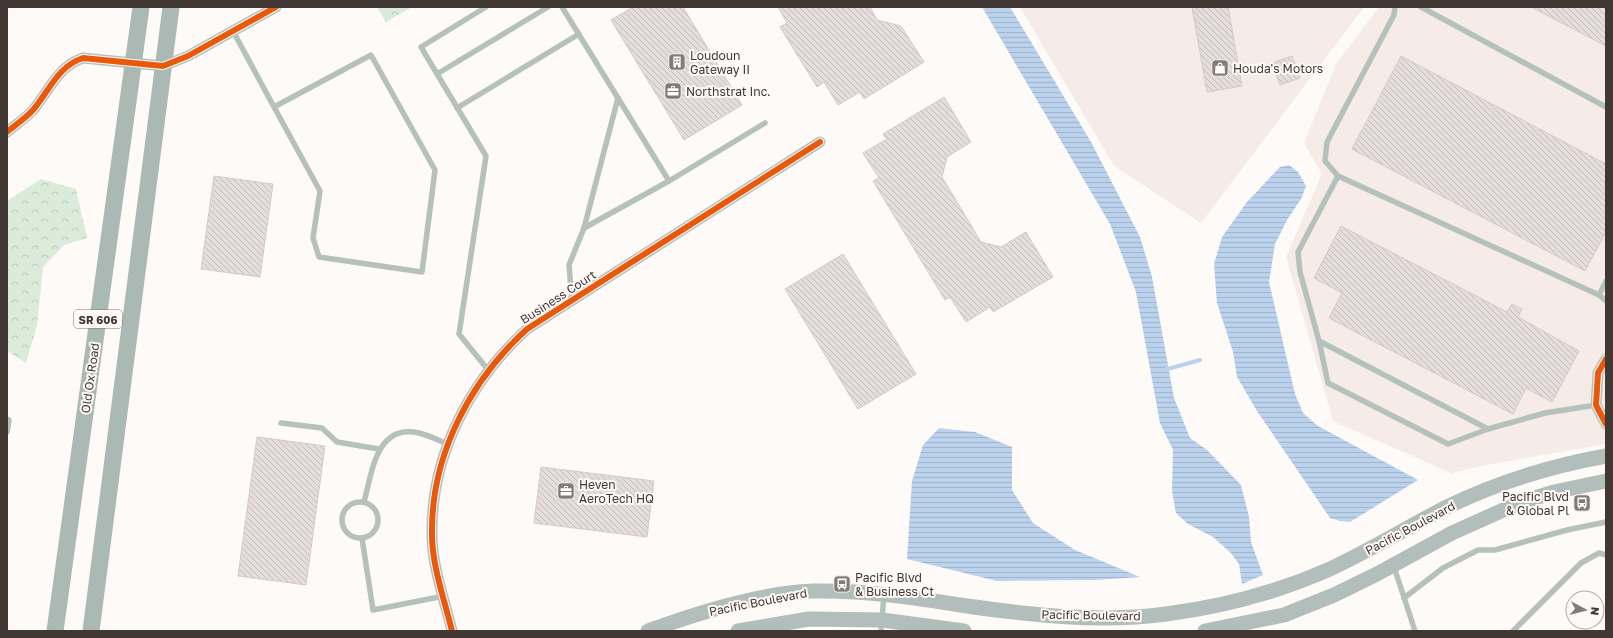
<svg xmlns="http://www.w3.org/2000/svg" width="1613" height="638" font-family="'Golos Text',sans-serif">
	<style>
		.built { fill: #f5ebe7 }
		.forest { fill: url(#forest-crowns) }
		.water { fill: url(#water-rules) }
		.lines { fill: none; stroke-linecap: round; stroke-linejoin: round }
		.stream { stroke: #bbd2ed; stroke-width: 4 }
		.building { fill: url(#building-back-hatch); stroke: #d2cbca }
		.lane { stroke: #b5c1bc; stroke-width: 5.5 }
		.street { stroke: #b5c1bc; stroke-width: 11 }
		.secondary { stroke: #b2bebb; stroke-width: 15 }
		.primary { stroke: #abb9b4; stroke-width: 17 }
		.cycleway-casing { stroke: #fef9f7; stroke-width: 8 }
		.cycleway { stroke: #e8590c; stroke-width: 6 }
		.labels { text-anchor: middle; dominant-baseline: central; stroke-width: 4; stroke-linejoin: round; paint-order: stroke }
		.shield { fill: #fef9f7; stroke: #7a716e; stroke-width: 1 }
		.shield-label { font-size: 11px; font-weight: bold; fill: #413733 }
		.poi-label { font-size: 12px; fill: #413733; stroke: #fef9f7; text-anchor: start }
		.street-label { font-size: 12px; fill: #413733; stroke: #fef9f7 }
	</style>
	<defs>
		<pattern id="forest-crowns" width="20" height="18" patternUnits="userSpaceOnUse"><rect width="20" height="18" fill="#daebd9"/><path d="M2 6a3 3 0 1 1 6 0M12 15a3 3 0 1 1 6 0" fill="none" stroke="#bccabb"/></pattern>
		<pattern id="water-rules" width="6" height="5" patternUnits="userSpaceOnUse"><rect width="6" height="5" fill="#bbd2ed"/><path d="M0 2.5h6" fill="none" stroke="#a2b5cc"/></pattern>
		<pattern id="building-back-hatch" width="6" height="6" patternUnits="userSpaceOnUse"><rect width="6" height="6" fill="#e4dddb"/><path d="M-1 5l2 2M0 0l6 6M5-1l2 2" fill="none" stroke="#c5bebc"/></pattern>
	</defs>
	<rect width="100%" height="100%" fill="#fdfaf8"/>
	<g class="built">
		<path d="M1020,7H1364L1201,223L1114,166Z"/>
		<path d="M1379,7H1606V444L1481,466L1451,473L1333,421L1286,257L1322,174L1304,143L1336,64Z"/>
	</g>
	<g class="forest">
		<path d="M377,7H412L386,22Z"/>
		<path d="M41,179L76,189L87,238L64,245L43,267L37,325L26,363L7,351V201Z"/>
	</g>
	<g class="water">
		<path d="M982,7H1010L1091,142L1140,237L1152,277L1174,398L1190,438L1207,450L1241,485L1249,517L1251,542L1263,575L1242,584L1239,564L1230,552L1213,537L1188,524L1176,513L1172,491L1173,450L1160,423L1136,292L1110,224Z"/>
		<path d="M1289,165L1298,172L1306,186L1301,199L1287,220L1275,244L1269,282L1295,394L1303,413L1318,426L1418,480L1350,522L1340,521L1330,518L1257,411L1237,377L1233,352L1217,303L1214,264L1222,237L1247,202L1280,167Z"/>
		<path d="M939,428L975,432L1012,447V490L1033,523L1075,550L1140,577L1095,580L997,581L907,559L912,481L923,445Z"/>
	</g>
	<g class="lines">
		<path class="stream" d="M1164,370L1200,360"/>
	</g>
	<g class="building">
		<path d="M633,7H683L742,105L684,140L611,20Z"/>
		<path d="M778,7H870L877,20L901,26L924,62L864,99L860,92L838,105L824,82L817,87L780,27L787,23Z"/>
		<path d="M1192,7H1228L1242,86L1207,92Z"/>
		<path d="M1531,7H1606V46Z"/>
		<path d="M1292,56L1300,78L1280,85L1272,63Z"/>
		<path d="M1401,56L1606,164V232L1585,271L1352,149Z"/>
		<path d="M944,97L971,142L947,157L942,177L981,242L1001,247L1026,232L1053,277L993,312L990,307L966,322L950,297L945,300L873,181L879,178L863,153L887,139L883,134Z"/>
		<path d="M214,176L273,184L260,277L201,269Z"/>
		<path d="M1341,226L1507,312L1512,304L1522,309L1518,317L1579,351L1552,402L1526,388L1513,414L1329,318L1342,293L1314,278Z"/>
		<path d="M843,254L916,374L858,409L785,289Z"/>
		<path d="M257,437L325,446L306,585L238,576Z"/>
		<path d="M541,467L654,481L647,537L534,523Z"/>
	</g>
	<g class="lines">
		<g class="lane">
			<path d="M486,7L421,47L486,156L459,334L489,371"/>
			<path d="M562,7L669,181"/>
			<path d="M1395,7L1394,15L1327,142L1325,161L1338,176L1599,295L1606,301"/>
			<path d="M1421,7L1606,107"/>
			<path d="M233,31L274,107L371,55L435,170L422,272L319,257L313,238L320,191L274,107"/>
			<path d="M437,74L548,7"/>
			<path d="M457,108L579,34"/>
			<path d="M1338,176L1298,252L1300,272L1319,341L1488,429L1545,413L1596,405"/>
			<path d="M584,228L669,181L765,123"/>
			<path d="M1599,295L1606,281"/>
			<path d="M572,301L569,265L584,228L618,98"/>
			<path d="M1319,341L1328,383L1448,444L1488,429"/>
			<path d="M7,419L9,420L7,432"/>
			<path d="M281,423L322,428L337,442L379,449"/>
			<path d="M364,502C372,473 376,423 419,433C428,435 438,440 447,444"/>
			<circle cx="360" cy="520" r="18"/>
			<path d="M362,538L373,610L444,596"/>
			<path d="M1394,567L1415,631"/>
			<path d="M1404,598L1443,568L1478,550H1495L1567,530L1606,522"/>
			<path d="M881,631L884,595"/>
			<path d="M1513,631L1581,563L1599,553L1606,555"/>
		</g>
		<g class="street">
			<path d="M7,132C15,125 26,118 33,110C49,91 58,66 83,58L163,66L188,56L276,7"/>
			<path d="M1606,359L1598,373L1596,405L1606,424"/>
			<path d="M452,631C444,598 431,563 432,530C432,453 471,380 527,329L820,142"/>
		</g>
		<g class="secondary">
			<path d="M648,631C697,613 760,593 813,591C865,590 916,598 967,606C1032,615 1100,623 1166,614C1222,607 1278,592 1330,569C1369,551 1406,528 1445,508C1495,483 1551,466 1606,456"/>
			<path d="M738,631L809,619L882,620L964,631"/>
			<path d="M1205,631L1284,615L1334,595L1377,574L1452,533L1519,503L1554,492L1606,481"/>
		</g>
		<g class="primary">
			<path d="M55,631L141,7"/>
			<path d="M91,631L171,7"/>
		</g>
		<defs>
			<g id="cycleway">
				<path d="M7,132C15,125 26,118 33,110C49,91 58,66 83,58L163,66L188,56L276,7"/>
				<path d="M1606,359L1598,373L1596,405L1606,424"/>
				<path d="M452,631C444,598 431,563 432,530C432,453 471,380 527,329L820,142"/>
			</g>
		</defs>
		<use href="#cycleway" class="cycleway-casing"/>
		<use href="#cycleway" class="cycleway"/>
	</g>
	<defs>
		<symbol id="building-square" viewBox="-11 -11 22 22"><rect x="-9" y="-9" width="18" height="18" rx="4" fill="#837b78" stroke="#fef9f7"/><path d="M-4-6H4V6H1V3H-1V6H-4ZM-2.5-4.3h1.7v1.8h-1.7ZM.8-4.3h1.7v1.8H.8ZM-2.5-1h1.7V.8h-1.7ZM.8-1h1.7V.8H.8Z" fill="#fff"/></symbol>
		<symbol id="shop-square" viewBox="-11 -11 22 22"><rect x="-9" y="-9" width="18" height="18" rx="4" fill="#837b78" stroke="#fef9f7"/><path d="M-5-2.5h2.3a2.7 3.5 0 0 1 5.4 0H5L5.5 6h-11ZM-1.5-2.5h3a1.5 2.3 0 0 0-3 0Z" fill="#fff"/></symbol>
		<symbol id="office-square" viewBox="-11 -11 22 22"><rect x="-9" y="-9" width="18" height="18" rx="4" fill="#837b78" stroke="#fef9f7"/><path d="M-6-3h4V-5.5h4V-3h4V5H-6ZM-1-4.5V-3h2v-1.5ZM-6 0V1H6V0Z" fill="#fff"/></symbol>
		<symbol id="bus-square" viewBox="-11 -11 22 22"><rect x="-9" y="-9" width="18" height="18" rx="4" fill="#837b78" stroke="#fef9f7"/><path d="M-5-6H5V4H4V6H2V4H-2V6H-4V4H-5ZM-3.5-4V0h7V-4ZM-3.5 1.2v1.5H-2V1.2ZM2 1.2v1.5H3.5V1.2Z" fill="#fff"/></symbol>
	</defs>
	<g fill-rule="evenodd">
		<use href="#building-square" x="667" y="52" width="20" height="20"/>
		<use href="#shop-square" x="1210" y="58" width="20" height="20"/>
		<use href="#office-square" x="663" y="81" width="20" height="20"/>
		<use href="#office-square" x="556" y="481" width="20" height="20"/>
		<use href="#bus-square" x="1572" y="493" width="20" height="20"/>
		<use href="#bus-square" x="832" y="574" width="20" height="20"/>
	</g>
	<g class="labels">
		<rect class="shield" x="74" y="310" width="48" height="18" rx="3"/>
		<g class="shield-label">
			<text x="98" y="319">SR 606</text>
		</g>
		<g class="poi-label">
			<text x="690" y="55">Loudoun<tspan x="690" dy="14">Gateway II</tspan></text>
			<text x="1233" y="68">Houda's Motors</text>
			<text x="686" y="91">Northstrat Inc.</text>
			<text x="579" y="484">Heven<tspan x="579" dy="14">AeroTech HQ</tspan></text>
			<text x="1569" y="496" text-anchor="end">Pacific Blvd<tspan x="1569" dy="14">&amp; Global Pl</tspan></text>
			<text x="855" y="577">Pacific Blvd<tspan x="855" dy="14">&amp; Business Ct</tspan></text>
		</g>
		<g class="street-label">
			<text transform="translate(558 297) rotate(-33)">Business Court</text>
			<text transform="translate(90 378) rotate(-82)">Old Ox Road</text>
			<text transform="translate(1410 528) rotate(-28)">Pacific Boulevard</text>
			<text transform="translate(758 602) rotate(-11)">Pacific Boulevard</text>
			<text transform="translate(1091 615) rotate(1)">Pacific Boulevard</text>
		</g>
	</g>
	<rect width="1613" height="638" fill="none" stroke="#413733" stroke-width="16"/>
	<g transform="translate(1585 610) rotate(97)"><circle r="19" fill="#fef9f7" stroke="#b2aba9"/>
	<path d="M0-3L7 15L0 10L-7 15Z" fill="#837b78"/>
	<text y="-6" font-size="11" font-weight="bold" text-anchor="middle" fill="#413733">N</text>
	</g>
</svg>
